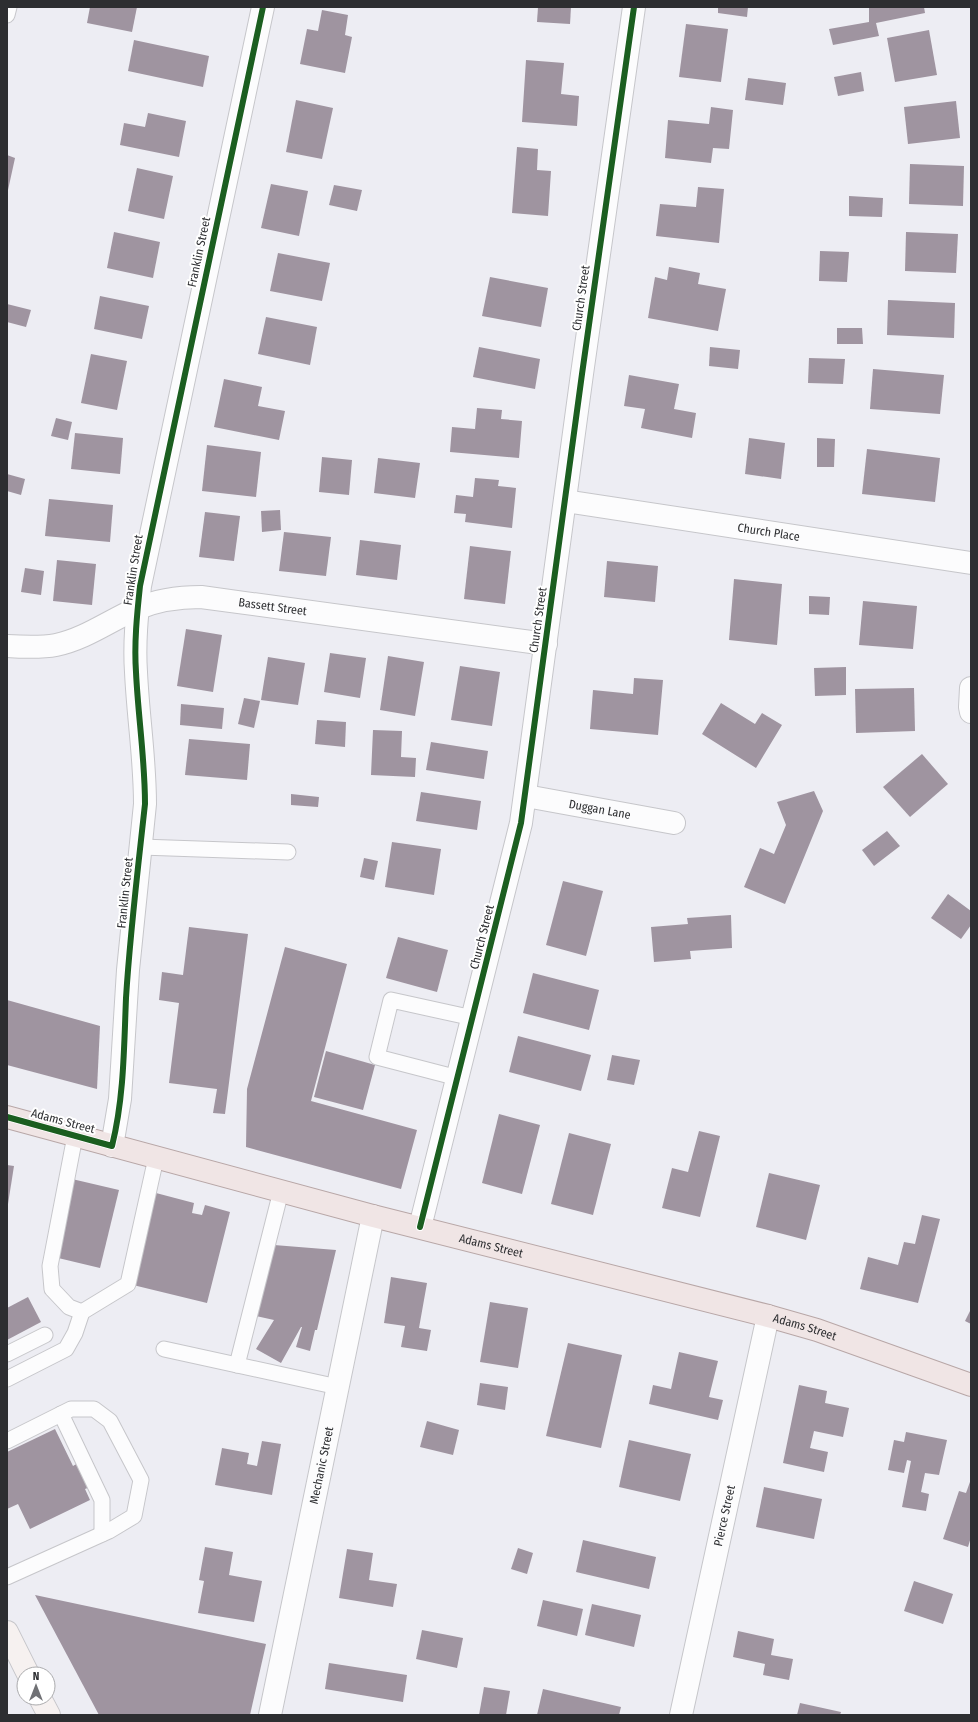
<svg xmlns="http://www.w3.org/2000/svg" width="978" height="1722" font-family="'Fira Sans Condensed',sans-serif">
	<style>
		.building { fill: #9f94a0 }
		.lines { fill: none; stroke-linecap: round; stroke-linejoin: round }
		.service-casing { stroke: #c6c6ca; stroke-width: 17 }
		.minor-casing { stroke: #c6c6ca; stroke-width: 24 }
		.secondary-casing { stroke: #c6c6ca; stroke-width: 24 }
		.primary-casing { stroke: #b8a7a7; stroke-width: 24 }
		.service { stroke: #fcfcfd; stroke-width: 15 }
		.minor { stroke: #fcfcfd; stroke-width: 22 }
		.secondary { stroke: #f6f1f0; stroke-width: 22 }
		.primary { stroke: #f0e5e5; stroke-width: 22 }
		.cycleway-casing { stroke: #fff; stroke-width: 8 }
		.cycleway { stroke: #1b5e20; stroke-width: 6 }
		.labels { text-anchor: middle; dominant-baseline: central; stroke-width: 4; stroke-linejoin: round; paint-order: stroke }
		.street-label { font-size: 12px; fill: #2d2e31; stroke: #fff }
	</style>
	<rect width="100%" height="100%" fill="#ededf3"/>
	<g class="building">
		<path d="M90,7H137L132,32L87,23Z"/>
		<path d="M538,7H571L570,24L537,22Z"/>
		<path d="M718,7H748L747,17L718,13Z"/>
		<path d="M869,7H924L925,13L876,23L879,36L833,45L829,29L869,22Z"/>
		<path d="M322,10L348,15L345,35L352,37L345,73L300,64L307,29L318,31Z"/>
		<path d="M686,24L728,29L721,82L679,77Z"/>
		<path d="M929,30L937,75L895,82L887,38Z"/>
		<path d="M134,40L209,56L203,87L128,71Z"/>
		<path d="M526,60L564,63L561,94L579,96L577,126L522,122Z"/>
		<path d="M861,72L864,91L838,96L834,77Z"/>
		<path d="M748,78L786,83L783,105L745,100Z"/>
		<path d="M296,100L333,108L322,159L286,152Z"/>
		<path d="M956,101L960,138L908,144L904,107Z"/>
		<path d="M711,107L733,110L729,149L713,148L711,163L665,158L668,120L709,124Z"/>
		<path d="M148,113L186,121L179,157L120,145L124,123L145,127Z"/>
		<path d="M517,147L538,149L537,170L551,171L548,216L512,213Z"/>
		<path d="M7,155L15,158L8,190H7Z"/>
		<path d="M910,164L964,166L963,206L909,204Z"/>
		<path d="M137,168L173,176L164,219L128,211Z"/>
		<path d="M271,184L308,191L299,236L261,228Z"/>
		<path d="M334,185L362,190L357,211L329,205Z"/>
		<path d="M698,187L724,189L719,243L656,236L660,204L696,207Z"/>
		<path d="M849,196L883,198L882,217L849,216Z"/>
		<path d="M114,232L160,242L153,278L107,268Z"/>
		<path d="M906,232L958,234L956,273L905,271Z"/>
		<path d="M820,251L849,252L847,282L819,281Z"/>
		<path d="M278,253L330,263L322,301L270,291Z"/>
		<path d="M669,267L700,273L698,284L726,289L718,331L648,318L655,277L667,280Z"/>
		<path d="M490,277L548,288L541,327L482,316Z"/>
		<path d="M100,296L149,306L142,339L94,329Z"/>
		<path d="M888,300L955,303L954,338L887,335Z"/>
		<path d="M7,304L31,310L26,327L7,322Z"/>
		<path d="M266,317L317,327L310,365L258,354Z"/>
		<path d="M837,328H862L863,344H837Z"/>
		<path d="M479,347L540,359L535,389L473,377Z"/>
		<path d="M710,347L740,350L738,369L709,366Z"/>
		<path d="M91,354L127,361L117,410L81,403Z"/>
		<path d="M809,358L845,359L843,384L808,383Z"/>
		<path d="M873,369L944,375L940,414L870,409Z"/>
		<path d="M629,375L679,384L674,409L696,413L692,438L641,428L645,409L624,406Z"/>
		<path d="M224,379L262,387L258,406L285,411L279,440L214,427Z"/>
		<path d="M477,408L502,410L501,419L522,421L519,458L450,452L452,427L475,429Z"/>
		<path d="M56,418L72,422L68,440L51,436Z"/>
		<path d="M75,433L123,438L120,474L71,469Z"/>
		<path d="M749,438L785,443L781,479L745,474Z"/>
		<path d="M817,438L835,439L834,467H817Z"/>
		<path d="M207,445L261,452L256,497L202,491Z"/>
		<path d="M867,449L940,458L935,502L862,494Z"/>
		<path d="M322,457L352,460L349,495L319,492Z"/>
		<path d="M378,458L420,463L415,498L374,493Z"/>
		<path d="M7,474L25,479L21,495L7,491Z"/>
		<path d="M475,478L499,480L498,486L516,488L512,528L465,522L466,514L454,513L456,495L473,497Z"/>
		<path d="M49,499L113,505L110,542L45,536Z"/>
		<path d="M280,510L281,530L262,532L261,511Z"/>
		<path d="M205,512L240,516L234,561L199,557Z"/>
		<path d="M284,532L331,537L326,576L279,571Z"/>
		<path d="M360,540L401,545L397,580L356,575Z"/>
		<path d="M470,546L511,551L505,604L464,599Z"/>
		<path d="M57,560L96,564L92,605L53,601Z"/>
		<path d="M607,561L658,566L655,602L604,597Z"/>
		<path d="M25,568L44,571L41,595L21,592Z"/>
		<path d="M734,579L782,584L777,645L729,640Z"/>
		<path d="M809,596L830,597L829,615L809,614Z"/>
		<path d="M863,601L917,606L913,649L859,645Z"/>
		<path d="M186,629L222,635L213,692L177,686Z"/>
		<path d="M330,653L366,658L360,698L324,692Z"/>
		<path d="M388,656L424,662L415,716L380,710Z"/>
		<path d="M268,657L305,663L298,705L261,700Z"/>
		<path d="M460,666L500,672L492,726L451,720Z"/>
		<path d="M846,667V695L815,696L814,668Z"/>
		<path d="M634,678L663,680L658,735L590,729L593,690L633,694Z"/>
		<path d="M914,688L915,731L856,733L855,689Z"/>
		<path d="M244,698L260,701L254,728L238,724Z"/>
		<path d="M721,703L755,724L762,713L782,725L756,768L702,734Z"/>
		<path d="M181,704L224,708L222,729L180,725Z"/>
		<path d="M317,720L346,722L345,747L315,744Z"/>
		<path d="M373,730L402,731L401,757L416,758L415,777L371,775Z"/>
		<path d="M189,739L250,744L247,780L185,775Z"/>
		<path d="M431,742L488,751L484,779L426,770Z"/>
		<path d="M922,754L948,784L910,817L883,787Z"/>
		<path d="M814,791L823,811L785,904L744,887L760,848L774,854L786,825L777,802Z"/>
		<path d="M421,792L481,801L477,830L416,821Z"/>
		<path d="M291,794L319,797L318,807L291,805Z"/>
		<path d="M887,831L900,846L874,866L862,850Z"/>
		<path d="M392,842L441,849L434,895L385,887Z"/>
		<path d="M364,858L378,861L374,880L360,877Z"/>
		<path d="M563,881L603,891L586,956L546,945Z"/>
		<path d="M948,894L971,911V925L961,939L931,918Z"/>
		<path d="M731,915L732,948L690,951L691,959L654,962L651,927L688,924L687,918Z"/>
		<path d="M189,927L248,934L225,1114L213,1113L217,1089L169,1083L179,1003L159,1000L162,972L183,975Z"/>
		<path d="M398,937L448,950L437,992L386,978Z"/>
		<path d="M285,947L347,964L311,1101L417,1130L401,1189L246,1147L247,1089Z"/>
		<path d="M533,973L599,990L589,1030L523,1013Z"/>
		<path d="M7,1000L100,1026L97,1089L7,1065Z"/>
		<path d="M518,1036L591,1055L581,1091L509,1072Z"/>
		<path d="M326,1051L375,1065L363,1110L314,1097Z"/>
		<path d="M612,1055L640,1060L634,1085L607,1080Z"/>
		<path d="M499,1114L540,1125L522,1194L482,1183Z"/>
		<path d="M699,1131L720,1136L700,1217L662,1208L672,1168L688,1172Z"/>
		<path d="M569,1133L611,1144L593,1215L551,1204Z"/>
		<path d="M7,1165L14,1166L8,1204H7Z"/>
		<path d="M769,1173L820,1185L806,1240L756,1227Z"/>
		<path d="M72,1179L119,1190L100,1268L54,1257Z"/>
		<path d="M156,1193L194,1203L192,1213L202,1215L205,1205L230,1212L207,1303L133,1285Z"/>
		<path d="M922,1215L940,1219L918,1303L860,1289L868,1257L898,1265L904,1242L915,1244Z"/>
		<path d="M274,1245L336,1250L317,1330H315L310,1351L296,1347L302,1327H301L281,1363L256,1349L274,1320L256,1316Z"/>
		<path d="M391,1277L427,1283L419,1328L431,1330L427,1351L401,1347L405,1326L384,1323Z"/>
		<path d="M28,1297L41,1322L7,1340V1308Z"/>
		<path d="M490,1302L528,1308L518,1368L480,1362Z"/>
		<path d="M971,1309V1324L965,1321Z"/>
		<path d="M568,1343L622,1355L601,1448L546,1436Z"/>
		<path d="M679,1352L718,1361L709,1397L723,1400L718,1420L649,1404L653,1385L671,1389Z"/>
		<path d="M480,1383L508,1387L505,1410L477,1405Z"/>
		<path d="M799,1385L827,1391L825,1403L849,1408L843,1437L814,1431L810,1448L828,1452L824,1472L783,1463Z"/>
		<path d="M427,1421L459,1430L453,1455L420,1447Z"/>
		<path d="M55,1429L73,1466L78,1463L90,1487L85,1489L90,1500L30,1529L18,1504L7,1509V1452Z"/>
		<path d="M906,1432L947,1440L939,1475L925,1473L921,1492L929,1494L926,1511L902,1507L911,1461L907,1460L904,1473L888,1470L894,1440L904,1442Z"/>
		<path d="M629,1440L691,1454L680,1501L619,1487Z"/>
		<path d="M262,1441L281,1444L272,1495L215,1485L222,1448L249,1453L247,1464L257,1466Z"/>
		<path d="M971,1479V1537L968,1547L943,1539L959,1491L966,1493Z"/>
		<path d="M764,1487L822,1499L814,1539L756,1527Z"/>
		<path d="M583,1540L656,1557L649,1589L576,1572Z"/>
		<path d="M205,1547L233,1552L229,1575L262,1581L254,1622L198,1613L204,1581L199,1580Z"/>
		<path d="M518,1548L533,1553L527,1574L511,1569Z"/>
		<path d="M347,1549L373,1553L369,1580L397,1584L393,1607L339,1598Z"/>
		<path d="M914,1581L953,1594L943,1624L904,1611Z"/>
		<path d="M35,1595L266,1644L250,1715H99Z"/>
		<path d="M543,1600L583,1609L577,1636L537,1626Z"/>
		<path d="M592,1604L641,1615L634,1647L585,1635Z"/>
		<path d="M422,1630L463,1638L457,1668L416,1659Z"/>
		<path d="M738,1631L774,1639L771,1655L793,1659L789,1680L763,1675L765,1664L733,1657Z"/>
		<path d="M329,1663L407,1675L403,1702L325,1689Z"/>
		<path d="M484,1687L510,1691L506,1715H479Z"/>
		<path d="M543,1689L621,1707L619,1715H537Z"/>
		<path d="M800,1703L841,1712L840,1715H797Z"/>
	</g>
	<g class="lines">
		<defs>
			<g id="service">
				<path d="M7,15L9,7"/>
				<path d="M141,847L288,852"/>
				<path d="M458,1078L377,1057L391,1000L473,1018"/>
				<path d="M75,1136L50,1266L52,1289L69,1307L82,1312"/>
				<path d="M164,1349L338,1387"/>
				<path d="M7,1354L45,1335"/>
				<path d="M237,1365L281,1191"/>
				<path d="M7,1379L66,1349L75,1333L82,1312L128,1284L156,1158"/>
				<path d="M61,1414L102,1500V1534"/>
				<path d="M7,1441L71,1409H94L110,1421L141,1480L134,1516L109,1531L7,1577"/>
			</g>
			<g id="minor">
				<path id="s1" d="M565,501L971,563"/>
				<path id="s2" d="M7,646C23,647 40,648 56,645C85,639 109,621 136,609C157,600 178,597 201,597L546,644"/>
				<path d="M971,688L970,707L971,712"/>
				<path id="s3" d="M526,796L674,823"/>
				<path d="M112,1146L120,1099L128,970L145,804C145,759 138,716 136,672C134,643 137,614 140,586L263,7"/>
				<path d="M420,1227L521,823L582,374L634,7"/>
				<path id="s4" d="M270,1715L373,1216"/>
				<path id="s5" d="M681,1715L768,1316"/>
			</g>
			<g id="secondary">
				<path d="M7,1632L28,1674"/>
				<path d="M40,1698L49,1715"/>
			</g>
			<g id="primary">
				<path id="s6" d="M7,1117L373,1216L768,1316L817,1330L971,1385"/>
			</g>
		</defs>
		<use href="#service" class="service-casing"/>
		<use href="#minor" class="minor-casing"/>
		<use href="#secondary" class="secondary-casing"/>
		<use href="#primary" class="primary-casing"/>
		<use href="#service" class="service"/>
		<use href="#minor" class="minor"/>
		<use href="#secondary" class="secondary"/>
		<use href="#primary" class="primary"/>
		<defs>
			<g id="cycleway">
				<path d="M7,1117L112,1146C124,1098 124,1047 126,998C130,933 138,868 145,804C145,759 138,716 136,672C134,643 137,614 140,586L263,7"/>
				<path d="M420,1227L521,823L582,374L634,7"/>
			</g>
		</defs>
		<use href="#cycleway" class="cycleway-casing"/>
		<use href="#cycleway" class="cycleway"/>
	</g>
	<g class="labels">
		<g class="street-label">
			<text transform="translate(199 252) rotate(-78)">Franklin Street</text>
			<text transform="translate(581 298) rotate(-82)">Church Street</text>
			<text stroke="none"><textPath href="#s1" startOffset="206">Church Place</textPath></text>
			<text transform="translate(133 570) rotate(-81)">Franklin Street</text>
			<text stroke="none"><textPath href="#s2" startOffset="276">Bassett Street</textPath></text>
			<text transform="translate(538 620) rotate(-82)">Church Street</text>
			<text stroke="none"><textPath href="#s3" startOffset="75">Duggan Lane</textPath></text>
			<text transform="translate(125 893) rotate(-84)">Franklin Street</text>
			<text transform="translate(482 937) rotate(-76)">Church Street</text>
			<text transform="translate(63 1121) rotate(15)">Adams Street</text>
			<text stroke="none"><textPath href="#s6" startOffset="501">Adams Street</textPath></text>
			<text stroke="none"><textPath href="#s6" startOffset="825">Adams Street</textPath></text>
			<text stroke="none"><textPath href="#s4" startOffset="255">Mechanic Street</textPath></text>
			<text stroke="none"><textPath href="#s5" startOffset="204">Pierce Street</textPath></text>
		</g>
	</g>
	<rect width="978" height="1722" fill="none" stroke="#2d2e31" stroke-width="16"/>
	<g transform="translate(36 1686)"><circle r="19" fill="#ffffff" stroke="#ababad"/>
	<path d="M0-3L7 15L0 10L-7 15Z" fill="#707175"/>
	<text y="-6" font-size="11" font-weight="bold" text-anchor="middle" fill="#2d2e31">N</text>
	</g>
</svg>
